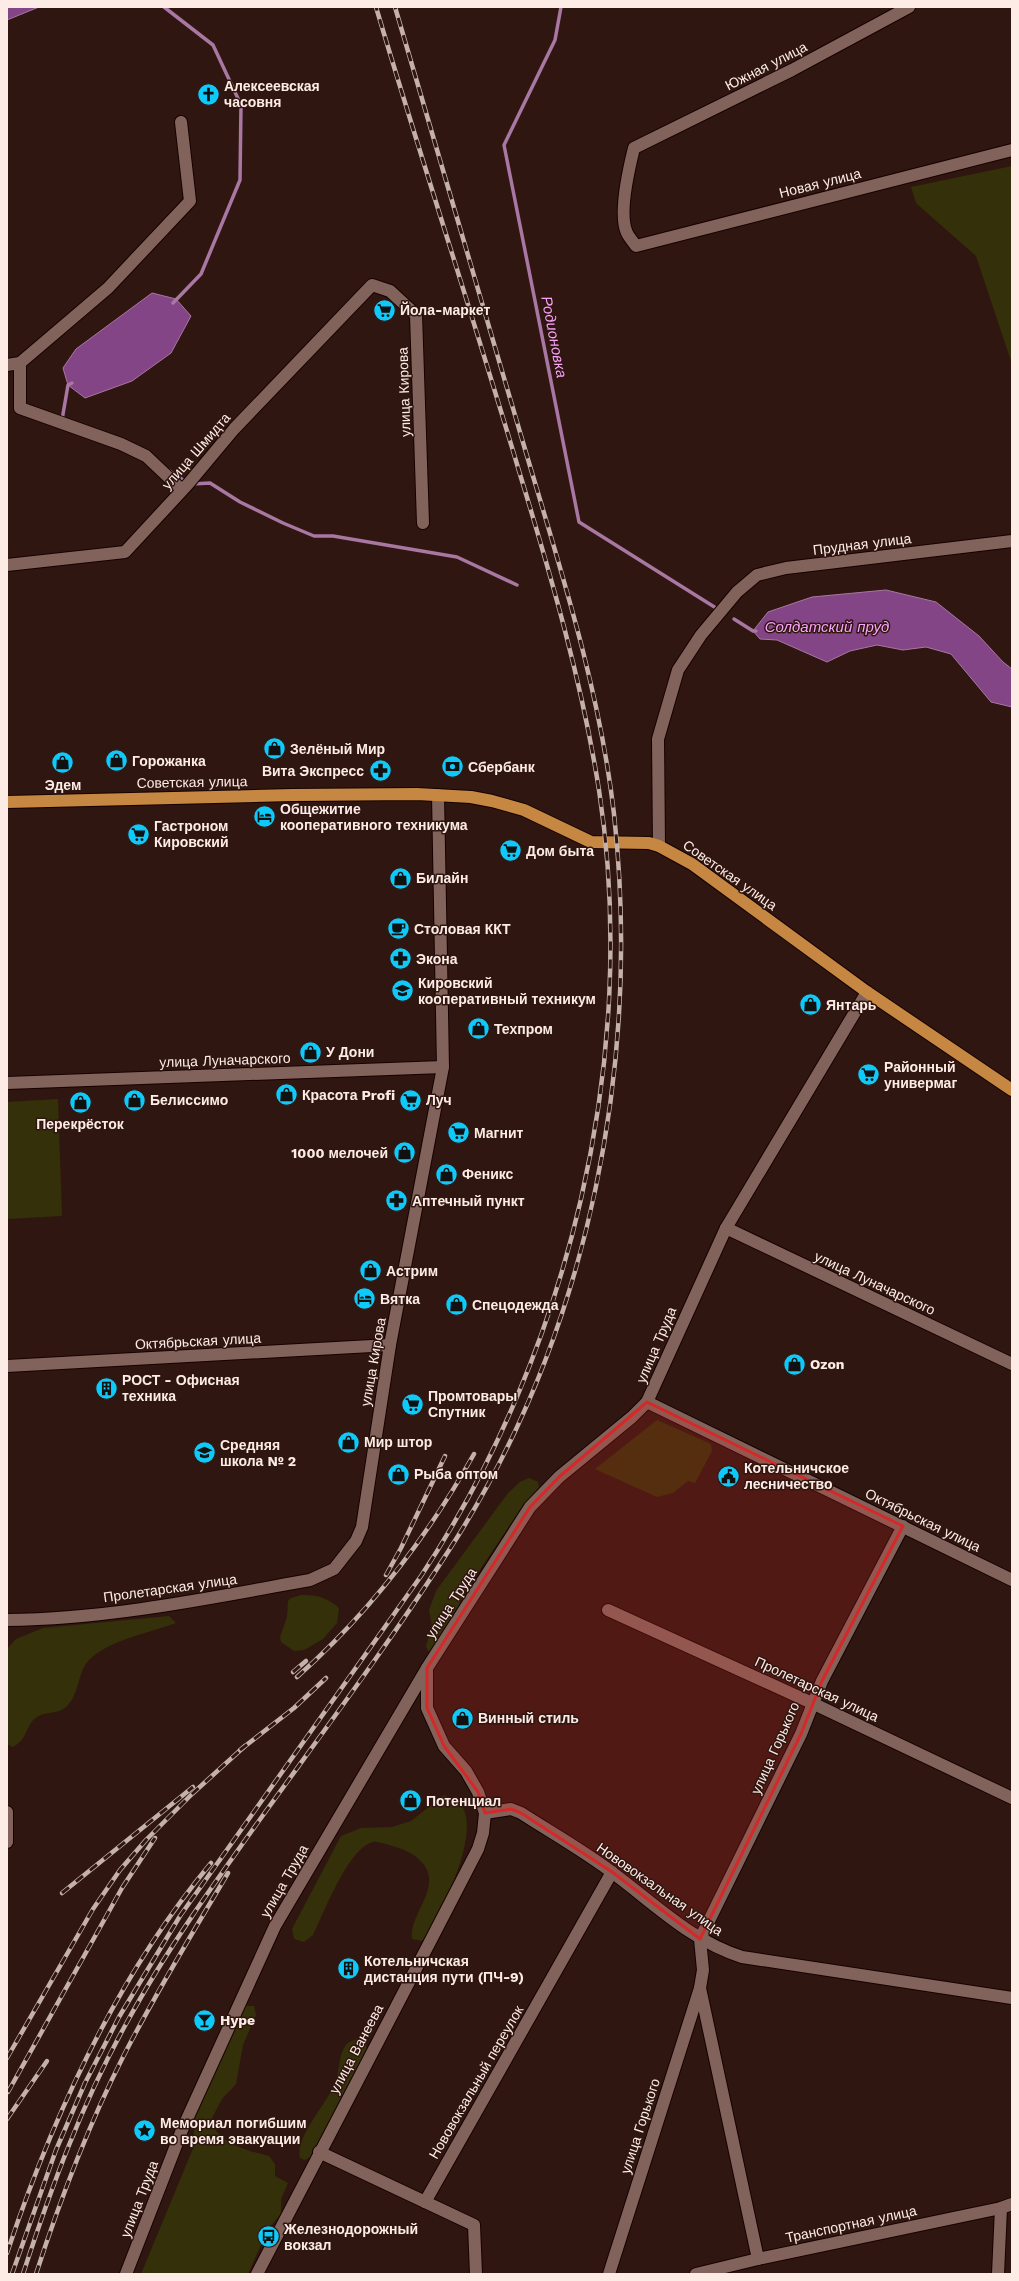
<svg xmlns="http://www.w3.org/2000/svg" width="1019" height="2281" font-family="'Work Sans',sans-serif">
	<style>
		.green { fill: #343009 }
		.water { fill: #834585; stroke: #a877a2 }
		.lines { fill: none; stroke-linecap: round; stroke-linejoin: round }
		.stream { stroke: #a877a2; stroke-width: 3.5 }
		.street-casing { stroke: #160201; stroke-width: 14 }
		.secondary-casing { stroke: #160201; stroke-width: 14 }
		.primary-casing { stroke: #160201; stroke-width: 14 }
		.street { stroke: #82635b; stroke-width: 12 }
		.secondary { stroke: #82635b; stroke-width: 12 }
		.primary { stroke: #c58742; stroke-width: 12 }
		.rail-casing { stroke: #c5b1ac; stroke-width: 4.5 }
		.rail { stroke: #301610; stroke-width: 3; stroke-dasharray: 9; stroke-linecap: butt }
		.marked { fill: #d62828; fill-opacity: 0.2; stroke: #d62828; stroke-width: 3; stroke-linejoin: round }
		.labels { text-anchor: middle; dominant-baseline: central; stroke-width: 3; stroke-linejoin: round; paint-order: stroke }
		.street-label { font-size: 14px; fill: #fdebe6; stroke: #301610 }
		.poi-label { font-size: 14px; font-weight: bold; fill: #fdebe6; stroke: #301610; text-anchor: start }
		.water-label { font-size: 15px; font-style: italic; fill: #f9a3fb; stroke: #301610 }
	</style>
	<rect width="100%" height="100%" fill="#301610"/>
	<g class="green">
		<path d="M1012,166V364L976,256L916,203L911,187Z"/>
		<path d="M58,1099L62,1216L7,1219V1102Z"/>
		<path d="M657,1420L711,1444L712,1451L695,1483L688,1481L673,1493L657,1497L595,1469Z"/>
		<path d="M529,1478L538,1482L539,1487L524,1504L467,1589L437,1648L433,1652L428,1651L426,1646L432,1626L429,1610L436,1591L508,1493L520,1482Z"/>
		<path d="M301,1595C318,1595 326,1597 339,1608L337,1623L323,1639L304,1650L294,1651L281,1642L280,1637L287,1617L288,1601L291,1598Z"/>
		<path d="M169,1616L176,1623C149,1633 113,1639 91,1658C77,1670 80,1695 66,1707C57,1715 46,1711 37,1717C25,1725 29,1738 13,1747L7,1744V1649L16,1639L43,1628Z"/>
		<path d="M444,1795C451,1798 458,1800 462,1806C481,1836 440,1915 422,1941L412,1939C409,1916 437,1893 427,1870C423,1859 407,1850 396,1847C390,1846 379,1841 373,1842C348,1848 324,1913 313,1935L304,1942L294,1939L292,1929L341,1836L361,1828L392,1827L411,1821Z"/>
		<path d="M244,2006H254L256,2015L243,2045L236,2084L222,2099L211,2120C217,2143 248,2151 269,2156L275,2164V2176L288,2183L281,2199V2214L268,2229L248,2274H141L194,2146V2116Z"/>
		<path d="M357,2039L366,2043L367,2053L364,2062L310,2157L305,2160L300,2158C295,2136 327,2104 335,2083C340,2071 338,2056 346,2045C349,2041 353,2041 357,2039Z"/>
	</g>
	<g class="water">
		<path d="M7,7H39L7,20Z"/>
		<path d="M152,293L176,299L191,316L171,353L132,381L85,398L68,385L63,368L76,349Z"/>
		<path d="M886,590L936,602L979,636L1003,662L1012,669V707L991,702L951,654L926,647L903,650L877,645L850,651L827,662L777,640L760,639L753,631L768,612L812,597Z"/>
	</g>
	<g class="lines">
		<g class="stream">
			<path d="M164,7L213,45L241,105L240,180L201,274L173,303"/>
			<path d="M561,7L555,40L504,145L579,522L716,608"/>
			<path d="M62,420L68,385L72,383"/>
			<path d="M168,470L186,482"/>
			<path d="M192,484L210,483L240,502L283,523L314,536H333L457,557L517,585"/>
			<path d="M734,619L753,631H756"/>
		</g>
		<defs>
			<g id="street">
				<path d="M909,7L792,70L634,148C629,168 618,214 627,233C629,237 633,242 636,246L1012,150"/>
				<path d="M20,363V408L121,444L146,456L182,490"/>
				<path d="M7,365L20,363L108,288L190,201L181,122"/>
				<path d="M7,565L125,552L188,484L234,429L372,285L390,291L416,315L423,523"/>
				<path d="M659,846L658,739L678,670L701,635L737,592L757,575L786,568L1012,541"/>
				<path d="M7,1083L443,1067"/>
				<path d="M726,1228L1012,1364"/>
				<path d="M7,1366L390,1345"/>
				<path d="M647,1402L1012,1580"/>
				<path d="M608,1610L812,1703L1012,1798"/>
				<path d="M7,1620C109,1619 210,1598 310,1580L334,1569L356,1541L362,1527L390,1345L443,1067L438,795"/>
				<path d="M7,1812V1842"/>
				<path d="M485,1813L511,1809L521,1813C552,1833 584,1851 613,1873C656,1905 690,1940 742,1957L1012,1998"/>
				<path d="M700,1988L758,2259"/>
				<path d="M319,2152L474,2225L476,2274"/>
				<path d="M425,2202L612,1872"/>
				<path d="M126,2274L182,2130L275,1926L427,1668"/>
				<path d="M609,2274L700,1988L703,1970L700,1939L801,1734L822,1681L903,1526"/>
				<path d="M696,2274L758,2259L1001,2208L1012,2204"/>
				<path d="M998,2274L1001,2208"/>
			</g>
			<path id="secondary" d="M257,2274L433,1936L478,1849L483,1833L485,1813L478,1792L466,1771L444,1746L427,1708V1668L530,1507L559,1477L632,1417L647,1402L726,1228L867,992"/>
			<path id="primary" d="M7,802L292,795L417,794L471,797L492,801L524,810L591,842L649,843L659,846L692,864L867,992L1012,1090"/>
		</defs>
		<use href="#street" class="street-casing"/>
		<use href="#secondary" class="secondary-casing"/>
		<use href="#primary" class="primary-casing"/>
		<use href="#street" class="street"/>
		<use href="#secondary" class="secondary"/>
		<use href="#primary" class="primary"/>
		<defs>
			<g id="rail">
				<path d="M386,1575L401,1548L445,1456"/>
				<path d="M293,1672L306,1661"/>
				<path d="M297,1677C368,1614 428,1536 474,1454"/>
				<path d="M240,1750L294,1708L326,1678"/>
				<path d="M62,1893L193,1787"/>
				<path d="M7,2058L93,1909L120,1870L146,1840L192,1794L245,1746"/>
				<path d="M8,2092L122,1888L155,1838"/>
				<path d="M7,2119L47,2061"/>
				<path d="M7,2253C53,2115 117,1976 211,1863"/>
				<path d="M12,2274L56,2150L85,2083L119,2017L180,1916L421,1576C569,1353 640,1057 599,790C582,682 551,576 519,471C473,316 422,162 376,7"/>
				<path d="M23,2274C51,2188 82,2103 126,2024C165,1952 213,1885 261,1818C328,1725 397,1633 458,1536C590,1325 641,1060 614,814C600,692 562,574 527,456C483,306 439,157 395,7"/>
				<path d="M36,2274C60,2200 88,2126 123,2057C155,1994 192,1934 228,1873"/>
			</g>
		</defs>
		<use href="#rail" class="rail-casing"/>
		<use href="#rail" class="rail"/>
	</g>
	<path class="marked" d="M647,1402L903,1526L822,1681L801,1734L700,1939L612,1872L521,1813L511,1809L485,1813L478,1792L444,1746L427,1708V1668L530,1507L559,1477Z"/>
	<defs>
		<symbol id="church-disc" viewBox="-11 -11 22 22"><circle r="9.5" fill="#0dcafa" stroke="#301610"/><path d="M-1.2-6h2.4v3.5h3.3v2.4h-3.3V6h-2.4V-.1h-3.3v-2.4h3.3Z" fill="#111"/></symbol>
		<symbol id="supermarket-disc" viewBox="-11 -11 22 22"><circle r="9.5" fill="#0dcafa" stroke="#301610"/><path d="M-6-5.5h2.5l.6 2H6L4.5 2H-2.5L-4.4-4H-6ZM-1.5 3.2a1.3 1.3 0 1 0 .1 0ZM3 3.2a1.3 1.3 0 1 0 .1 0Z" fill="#111"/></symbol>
		<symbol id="shop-disc" viewBox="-11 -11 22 22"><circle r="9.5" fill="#0dcafa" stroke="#301610"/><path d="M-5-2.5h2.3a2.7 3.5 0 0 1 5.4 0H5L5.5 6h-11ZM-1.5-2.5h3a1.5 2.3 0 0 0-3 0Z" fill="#111"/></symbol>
		<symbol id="bank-disc" viewBox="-11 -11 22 22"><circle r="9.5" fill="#0dcafa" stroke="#301610"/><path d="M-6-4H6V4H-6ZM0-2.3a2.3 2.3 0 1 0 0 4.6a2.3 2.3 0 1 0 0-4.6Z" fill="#111"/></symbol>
		<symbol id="pharmacy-disc" viewBox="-11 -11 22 22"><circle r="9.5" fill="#0dcafa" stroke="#301610"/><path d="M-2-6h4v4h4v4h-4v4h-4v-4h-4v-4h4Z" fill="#111"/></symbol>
		<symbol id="hotel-disc" viewBox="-11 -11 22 22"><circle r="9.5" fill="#0dcafa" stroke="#301610"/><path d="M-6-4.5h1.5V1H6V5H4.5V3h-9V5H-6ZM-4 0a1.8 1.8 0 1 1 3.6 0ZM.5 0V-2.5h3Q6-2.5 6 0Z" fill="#111"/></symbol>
		<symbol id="cafe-disc" viewBox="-11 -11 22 22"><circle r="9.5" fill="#0dcafa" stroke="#301610"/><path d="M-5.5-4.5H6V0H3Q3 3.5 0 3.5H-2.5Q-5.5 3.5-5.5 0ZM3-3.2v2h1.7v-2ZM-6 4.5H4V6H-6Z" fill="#111"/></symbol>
		<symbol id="university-disc" viewBox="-11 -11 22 22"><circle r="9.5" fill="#0dcafa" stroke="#301610"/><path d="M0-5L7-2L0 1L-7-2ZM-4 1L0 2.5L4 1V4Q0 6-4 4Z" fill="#111"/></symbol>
		<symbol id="building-disc" viewBox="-11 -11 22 22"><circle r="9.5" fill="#0dcafa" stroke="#301610"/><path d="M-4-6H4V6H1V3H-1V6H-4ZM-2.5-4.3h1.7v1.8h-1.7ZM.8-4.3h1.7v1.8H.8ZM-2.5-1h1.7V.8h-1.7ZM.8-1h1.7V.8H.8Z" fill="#111"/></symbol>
		<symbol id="school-disc" viewBox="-11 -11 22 22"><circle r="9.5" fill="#0dcafa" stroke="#301610"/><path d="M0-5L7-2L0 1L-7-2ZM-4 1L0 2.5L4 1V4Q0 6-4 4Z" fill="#111"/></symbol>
		<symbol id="civic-disc" viewBox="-11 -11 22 22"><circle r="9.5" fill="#0dcafa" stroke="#301610"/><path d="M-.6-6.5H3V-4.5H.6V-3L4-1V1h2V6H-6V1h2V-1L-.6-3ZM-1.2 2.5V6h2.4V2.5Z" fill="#111"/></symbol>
		<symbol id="bar-disc" viewBox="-11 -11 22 22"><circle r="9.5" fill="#0dcafa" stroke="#301610"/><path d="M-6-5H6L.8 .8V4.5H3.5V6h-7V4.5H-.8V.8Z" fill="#111"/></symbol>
		<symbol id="sight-disc" viewBox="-11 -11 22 22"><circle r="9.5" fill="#0dcafa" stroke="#301610"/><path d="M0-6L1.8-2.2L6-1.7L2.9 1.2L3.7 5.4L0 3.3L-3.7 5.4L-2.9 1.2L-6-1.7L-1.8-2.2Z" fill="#111"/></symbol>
		<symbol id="bus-disc" viewBox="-11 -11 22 22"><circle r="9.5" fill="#0dcafa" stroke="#301610"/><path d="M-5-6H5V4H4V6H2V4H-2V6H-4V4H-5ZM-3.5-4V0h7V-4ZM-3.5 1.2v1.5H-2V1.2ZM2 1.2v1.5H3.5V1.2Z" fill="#111"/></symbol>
	</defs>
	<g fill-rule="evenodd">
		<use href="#church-disc" x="196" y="82" width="25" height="25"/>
		<use href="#supermarket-disc" x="372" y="298" width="25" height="25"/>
		<use href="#shop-disc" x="262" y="736" width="25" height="25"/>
		<use href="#shop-disc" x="104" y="748" width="25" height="25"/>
		<use href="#shop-disc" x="50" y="750" width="25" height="25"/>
		<use href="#bank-disc" x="440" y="754" width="25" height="25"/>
		<use href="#pharmacy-disc" x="368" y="758" width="25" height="25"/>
		<use href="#hotel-disc" x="252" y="804" width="25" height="25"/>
		<use href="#supermarket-disc" x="126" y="822" width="25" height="25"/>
		<use href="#supermarket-disc" x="498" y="838" width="25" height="25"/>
		<use href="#shop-disc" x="388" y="866" width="25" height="25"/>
		<use href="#cafe-disc" x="386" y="916" width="25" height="25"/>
		<use href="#pharmacy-disc" x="388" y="946" width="25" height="25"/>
		<use href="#university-disc" x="390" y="978" width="25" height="25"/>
		<use href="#shop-disc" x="798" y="992" width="25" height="25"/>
		<use href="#shop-disc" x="466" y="1016" width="25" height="25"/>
		<use href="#shop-disc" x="298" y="1040" width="25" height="25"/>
		<use href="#supermarket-disc" x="856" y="1062" width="25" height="25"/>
		<use href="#shop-disc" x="274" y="1082" width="25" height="25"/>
		<use href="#shop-disc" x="122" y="1088" width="25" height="25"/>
		<use href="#supermarket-disc" x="398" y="1088" width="25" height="25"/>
		<use href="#shop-disc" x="68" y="1090" width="25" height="25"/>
		<use href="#supermarket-disc" x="446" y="1120" width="25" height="25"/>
		<use href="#shop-disc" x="392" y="1140" width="25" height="25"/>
		<use href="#shop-disc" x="434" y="1162" width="25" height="25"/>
		<use href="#pharmacy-disc" x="384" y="1188" width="25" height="25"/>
		<use href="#shop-disc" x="358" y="1258" width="25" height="25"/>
		<use href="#hotel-disc" x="352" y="1286" width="25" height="25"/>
		<use href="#shop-disc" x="444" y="1292" width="25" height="25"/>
		<use href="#shop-disc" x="782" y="1352" width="25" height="25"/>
		<use href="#building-disc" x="94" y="1376" width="25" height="25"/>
		<use href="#supermarket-disc" x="400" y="1392" width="25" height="25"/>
		<use href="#shop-disc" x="336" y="1430" width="25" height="25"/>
		<use href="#school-disc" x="192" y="1440" width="25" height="25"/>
		<use href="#shop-disc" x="386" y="1462" width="25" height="25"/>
		<use href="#civic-disc" x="716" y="1464" width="25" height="25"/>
		<use href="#shop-disc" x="450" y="1706" width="25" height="25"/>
		<use href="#shop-disc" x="398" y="1788" width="25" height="25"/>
		<use href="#building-disc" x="336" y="1956" width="25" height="25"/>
		<use href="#bar-disc" x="192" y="2008" width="25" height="25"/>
		<use href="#sight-disc" x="132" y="2118" width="25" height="25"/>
		<use href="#bus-disc" x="256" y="2224" width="25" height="25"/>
	</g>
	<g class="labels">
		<g class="street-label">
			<text transform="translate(766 66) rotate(-27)">Южная улица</text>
			<text transform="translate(820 183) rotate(-14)">Новая улица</text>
			<text transform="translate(404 392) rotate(-92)">улица Кирова</text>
			<text transform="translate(196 451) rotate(-49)">улица Шмидта</text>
			<text transform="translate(862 544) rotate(-7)">Прудная улица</text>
			<text transform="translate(192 782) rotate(-1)">Советская улица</text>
			<text transform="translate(730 875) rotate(35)">Советская улица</text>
			<text transform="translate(225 1060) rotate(-2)">улица Луначарского</text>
			<text transform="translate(875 1283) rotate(25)">улица Луначарского</text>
			<text transform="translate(198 1341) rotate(-3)">Октябрьская улица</text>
			<text transform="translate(656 1345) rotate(-67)">улица Труда</text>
			<text transform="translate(373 1362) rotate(-80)">улица Кирова</text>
			<text transform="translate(923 1520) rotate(26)">Октябрьская улица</text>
			<text transform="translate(170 1588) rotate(-8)">Пролетарская улица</text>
			<text transform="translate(451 1603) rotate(-57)">улица Труда</text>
			<text transform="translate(817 1689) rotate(25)">Пролетарская улица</text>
			<text transform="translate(775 1748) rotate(-66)">улица Горького</text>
			<text transform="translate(284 1881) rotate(-60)">улица Труда</text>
			<text transform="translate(660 1889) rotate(35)">Нововокзальная улица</text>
			<text transform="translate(356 2049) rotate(-62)">улица Ванеева</text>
			<text transform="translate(476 2082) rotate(-60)">Нововокзальный переулок</text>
			<text transform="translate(640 2126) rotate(-72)">улица Горького</text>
			<text transform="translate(139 2199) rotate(-69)">улица Труда</text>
			<text transform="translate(851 2224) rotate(-12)">Транспортная улица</text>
		</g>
		<g class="poi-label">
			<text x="224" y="86">Алексеевская<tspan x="224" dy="16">часовня</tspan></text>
			<text x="400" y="310">Йола-маркет</text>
			<text x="290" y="749">Зелёный Мир</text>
			<text x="132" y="761">Горожанка</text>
			<text x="468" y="767">Сбербанк</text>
			<text x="364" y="771" text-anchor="end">Вита Экспресс</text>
			<text x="63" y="785" text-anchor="middle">Эдем</text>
			<text x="280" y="809">Общежитие<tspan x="280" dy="16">кооперативного техникума</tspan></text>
			<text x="154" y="826">Гастроном<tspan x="154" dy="16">Кировский</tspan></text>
			<text x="526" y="851">Дом быта</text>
			<text x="416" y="878">Билайн</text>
			<text x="414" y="929">Столовая ККТ</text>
			<text x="416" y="959">Экона</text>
			<text x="418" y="983">Кировский<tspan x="418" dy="16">кооперативный техникум</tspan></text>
			<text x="826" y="1005">Янтарь</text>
			<text x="494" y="1029">Техпром</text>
			<text x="326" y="1052">У Дони</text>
			<text x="884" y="1067">Районный<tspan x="884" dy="16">универмаг</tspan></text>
			<text x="302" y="1095">Красота Profi</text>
			<text x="150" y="1100">Белиссимо</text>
			<text x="426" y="1100">Луч</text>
			<text x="80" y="1124" text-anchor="middle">Перекрёсток</text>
			<text x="474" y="1133">Магнит</text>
			<text x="388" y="1153" text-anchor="end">1000 мелочей</text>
			<text x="462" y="1174">Феникс</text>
			<text x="412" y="1201">Аптечный пункт</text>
			<text x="386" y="1271">Астрим</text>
			<text x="380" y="1299">Вятка</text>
			<text x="472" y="1305">Спецодежда</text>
			<text x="810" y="1364">Ozon</text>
			<text x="122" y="1380">РОСТ - Офисная<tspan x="122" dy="16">техника</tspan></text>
			<text x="428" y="1396">Промтовары<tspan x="428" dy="16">Спутник</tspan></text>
			<text x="364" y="1442">Мир штор</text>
			<text x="220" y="1445">Средняя<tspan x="220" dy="16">школа № 2</tspan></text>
			<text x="744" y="1468">Котельничское<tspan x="744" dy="16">лесничество</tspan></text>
			<text x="414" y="1474">Рыба оптом</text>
			<text x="478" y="1718">Винный стиль</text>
			<text x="426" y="1801">Потенциал</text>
			<text x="364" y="1961">Котельничская<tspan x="364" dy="16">дистанция пути (ПЧ-9)</tspan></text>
			<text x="220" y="2020">Hype</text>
			<text x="160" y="2123">Мемориал погибшим<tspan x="160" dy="16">во время эвакуации</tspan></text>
			<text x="284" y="2229">Железнодорожный<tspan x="284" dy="16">вокзал</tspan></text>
		</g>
		<g class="water-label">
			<text transform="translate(554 337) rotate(79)">Родионовка</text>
			<text x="827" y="627">Солдатский пруд</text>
		</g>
	</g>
	<rect width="1019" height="2281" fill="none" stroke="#fdebe6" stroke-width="16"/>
</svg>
